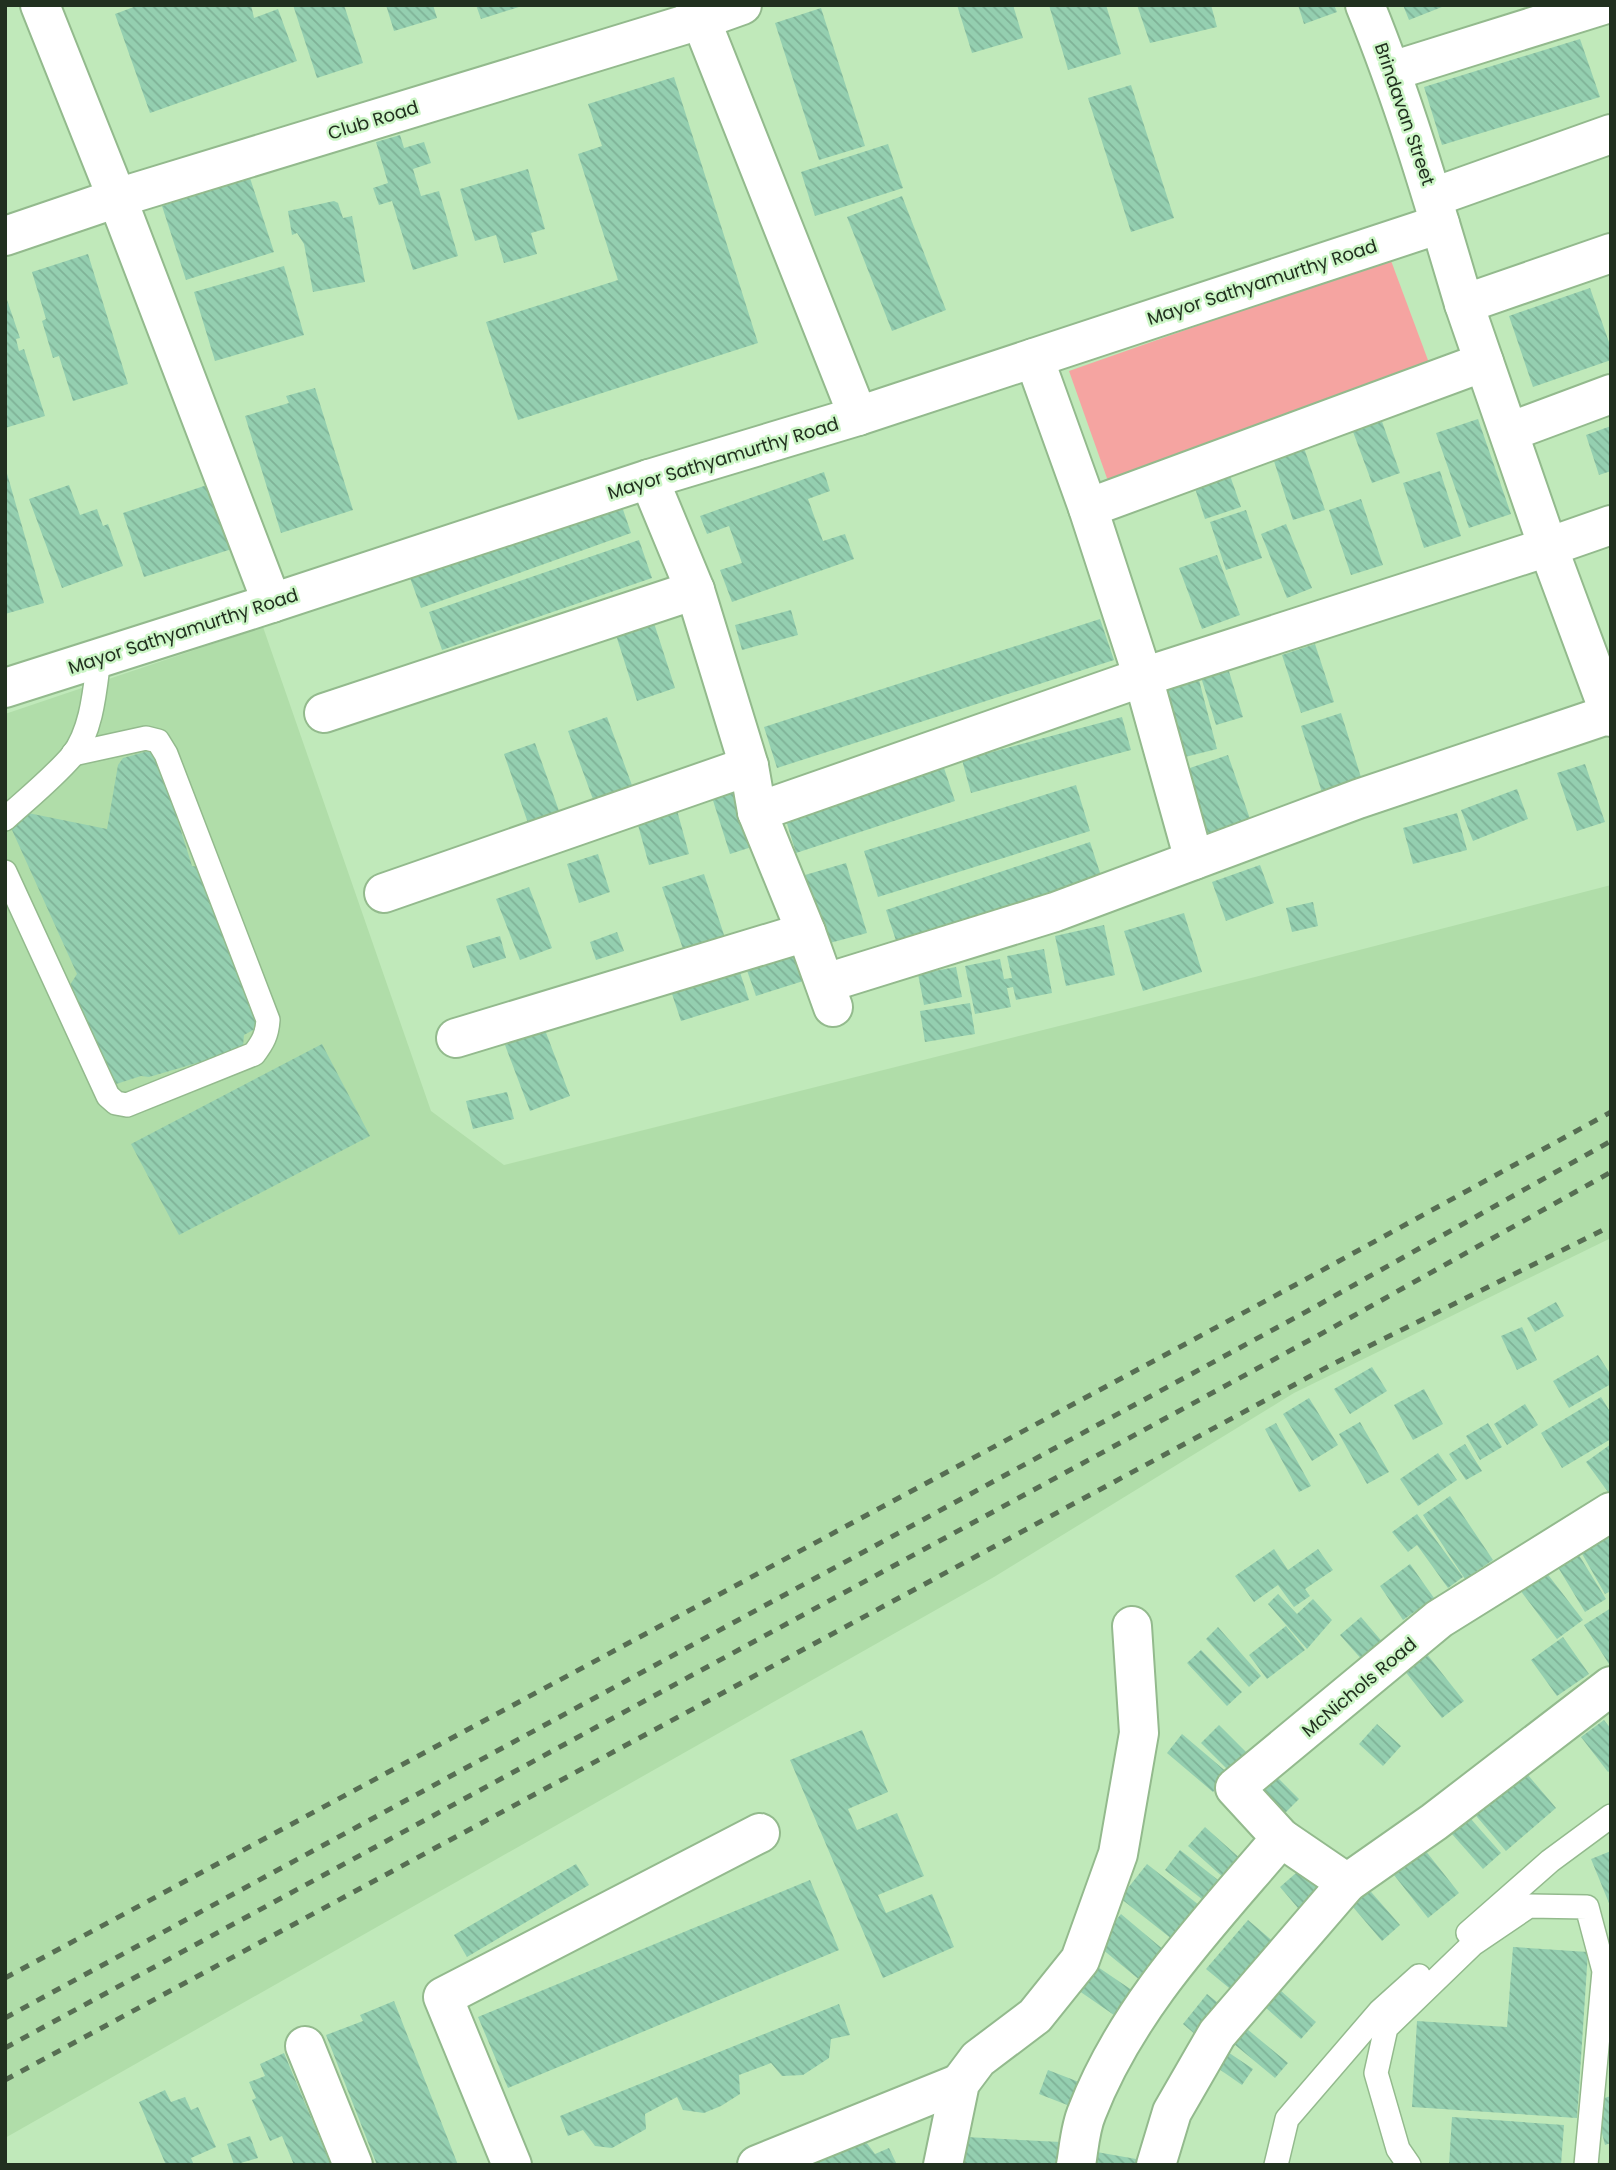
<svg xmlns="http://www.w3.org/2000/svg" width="1616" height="2170" font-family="Poppins,sans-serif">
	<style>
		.built { fill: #b0dda9 }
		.park { fill: #f5a4a1 }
		.building { fill: url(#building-back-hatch) }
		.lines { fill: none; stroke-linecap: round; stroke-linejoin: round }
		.lane-casing { stroke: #93ba8d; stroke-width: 26 }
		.street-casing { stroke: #93ba8d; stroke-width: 42 }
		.lane { stroke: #fff; stroke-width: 23 }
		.street { stroke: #fff; stroke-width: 38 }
		.rail { stroke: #576e53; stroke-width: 5; stroke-dasharray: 9 9; stroke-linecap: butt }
		.labels { text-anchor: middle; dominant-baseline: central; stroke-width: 5; stroke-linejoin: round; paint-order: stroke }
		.street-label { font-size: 18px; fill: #21301f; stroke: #cdf6c7 }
	</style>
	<defs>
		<pattern id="building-back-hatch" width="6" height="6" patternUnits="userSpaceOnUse" patternTransform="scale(1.75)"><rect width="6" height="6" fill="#94cfb0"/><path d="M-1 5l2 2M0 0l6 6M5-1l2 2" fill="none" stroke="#7fb297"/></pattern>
	</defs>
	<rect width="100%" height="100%" fill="#c0e9ba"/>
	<path class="built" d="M263,627L431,1111L504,1165L1255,977L1611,885V1238L1294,1393L994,1577L5,2138V714Z"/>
	<path class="park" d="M1390,258L1435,379L1114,498L1069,371Z"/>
	<g class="building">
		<path d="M139,5H251L254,18L278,9L297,61L150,113L115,14Z"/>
		<path d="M293,5H344L363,63L317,78Z"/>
		<path d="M386,5H433L437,18L394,31Z"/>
		<path d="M476,5H522V6L481,19Z"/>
		<path d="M957,5H1013L1023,38L972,53Z"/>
		<path d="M1049,5H1106L1121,54L1068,70Z"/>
		<path d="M1137,5H1211L1217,27L1150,43Z"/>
		<path d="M1298,5H1334L1337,12L1304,24Z"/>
		<path d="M1403,5H1447L1409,20Z"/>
		<path d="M821,8L865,146L819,160L775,23Z"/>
		<path d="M1580,39L1600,97L1442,145L1424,87Z"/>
		<path d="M674,77L758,343L518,420L486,322L618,280L578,154L602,146L588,104Z"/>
		<path d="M1131,85L1174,218L1131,232L1088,98Z"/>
		<path d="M400,135L404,148L424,142L431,163L413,169L421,196L439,191L458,256L413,270L392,201L379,205L373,188L388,183L376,142Z"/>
		<path d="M888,144L903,188L815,216L801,172Z"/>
		<path d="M528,169L545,229L531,233L537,254L504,263L496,235L475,241L460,189Z"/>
		<path d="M250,178L274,252L186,280L162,206Z"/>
		<path d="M902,196L946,310L892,331L847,217Z"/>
		<path d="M334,201L338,203L343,218L352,216L365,282L313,292L304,244L297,233L292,235L288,211Z"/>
		<path d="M88,254L128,384L73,401L59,356L53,358L42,321L46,319L32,272Z"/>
		<path d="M284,266L304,335L215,361L194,292Z"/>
		<path d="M1590,288L1611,348V360L1533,387L1509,316Z"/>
		<path d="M5,294L20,338L16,339L19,351L24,349L45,416L5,428Z"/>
		<path d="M315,388L353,510L281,533L245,416L289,403L286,396Z"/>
		<path d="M1378,410L1400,473L1372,483L1349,421Z"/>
		<path d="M1478,419L1511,514L1469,528L1436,433Z"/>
		<path d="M1611,426V471L1599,475L1586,435Z"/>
		<path d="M1304,448L1325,510L1293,520L1273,458Z"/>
		<path d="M1226,464L1241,507L1205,519L1191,476Z"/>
		<path d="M6,470L44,603L5,614V471Z"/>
		<path d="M1440,471L1461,536L1424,548L1403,483Z"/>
		<path d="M824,472L830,491L808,499L823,541L845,534L854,559L732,602L720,570L742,563L729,526L707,534L700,516Z"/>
		<path d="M213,483L235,548L144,577L123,513Z"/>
		<path d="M69,485L80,515L97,509L103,526L108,524L123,566L62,588L29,499Z"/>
		<path d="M617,492L631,533L421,608L406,567Z"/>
		<path d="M1361,499L1383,565L1351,575L1329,510Z"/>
		<path d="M1246,510L1262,558L1226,570L1210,522Z"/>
		<path d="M1286,524L1312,588L1287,598L1261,534Z"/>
		<path d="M639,540L652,578L442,650L429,612Z"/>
		<path d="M1217,555L1240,615L1202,629L1179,568Z"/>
		<path d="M791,610L798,635L742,650L735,625Z"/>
		<path d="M1100,619L1114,660L777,768L764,727Z"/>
		<path d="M653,620L675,688L637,701L615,632Z"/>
		<path d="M1315,644L1334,702L1301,713L1282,655Z"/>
		<path d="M1227,665L1243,717L1216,725L1200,674Z"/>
		<path d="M1199,680L1217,749L1177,759L1160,691Z"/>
		<path d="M1341,713L1365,790L1325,802L1301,726Z"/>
		<path d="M607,717L633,788L594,802L568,731Z"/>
		<path d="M1122,717L1131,750L971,793L962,760Z"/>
		<path d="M535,743L559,811L528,823L504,754Z"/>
		<path d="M148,751L154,755L162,770L192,866L207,868L261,1018L255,1029L244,1035L243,1046L238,1051L149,1077L141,1076L110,1086L66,991L77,974L12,830L16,820L28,813L107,829L118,765L123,758Z"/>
		<path d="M1228,755L1250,819L1208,833L1187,769Z"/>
		<path d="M1585,764L1605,822L1577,831L1557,773Z"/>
		<path d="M943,765L955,801L796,853L785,817Z"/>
		<path d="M744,780L764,843L730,854L710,791Z"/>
		<path d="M1076,785L1090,831L878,897L864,851Z"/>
		<path d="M1517,789L1528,819L1473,841L1461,810Z"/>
		<path d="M675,803L689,854L649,865L635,814Z"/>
		<path d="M1457,813L1467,850L1413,864L1403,828Z"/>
		<path d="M1090,842L1103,882L899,950L886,910Z"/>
		<path d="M598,854L610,892L579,903L567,864Z"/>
		<path d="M846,863L867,933L826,944L805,875Z"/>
		<path d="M1260,865L1274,903L1226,921L1212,882Z"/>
		<path d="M704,874L725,938L684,952L662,887Z"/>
		<path d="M529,887L552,948L520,960L496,899Z"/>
		<path d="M1313,902L1318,926L1292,932L1286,908Z"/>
		<path d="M1184,913L1202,972L1143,991L1124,931Z"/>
		<path d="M1104,925L1115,975L1066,986L1055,936Z"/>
		<path d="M617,932L624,951L596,960L590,942Z"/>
		<path d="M500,936L506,958L473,968L466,946Z"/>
		<path d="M805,942L816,977L756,996L744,962Z"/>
		<path d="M1044,949L1052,993L1016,1000L1013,987L1007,988L1011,1007L975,1014L965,966L1000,959L1004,979L1012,978L1007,956Z"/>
		<path d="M736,960L749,1000L681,1021L668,982Z"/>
		<path d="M956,967L962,997L924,1005L918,974Z"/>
		<path d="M970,1003L975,1034L925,1042L920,1011Z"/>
		<path d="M545,1030L570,1096L530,1111L505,1045Z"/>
		<path d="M322,1044L370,1136L179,1235L131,1144Z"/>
		<path d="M507,1092L514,1119L473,1129L466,1101Z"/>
		<path d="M1556,1302L1564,1316L1535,1332L1527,1318Z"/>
		<path d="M1522,1327L1537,1360L1517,1370L1501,1336Z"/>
		<path d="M1598,1355L1611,1375V1384L1569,1408L1553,1381Z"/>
		<path d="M1372,1367L1387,1391L1350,1414L1334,1389Z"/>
		<path d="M1424,1389L1443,1424L1413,1440L1394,1405Z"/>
		<path d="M1601,1397L1611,1413V1439L1562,1468L1541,1433Z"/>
		<path d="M1309,1398L1338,1445L1312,1461L1283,1414Z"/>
		<path d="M1525,1404L1538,1425L1507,1445L1494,1424Z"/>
		<path d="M1360,1422L1389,1472L1367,1484L1339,1434Z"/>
		<path d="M1276,1423L1311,1486L1299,1492L1265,1429Z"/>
		<path d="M1488,1423L1502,1447L1480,1460L1466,1436Z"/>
		<path d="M1465,1444L1482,1471L1466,1480L1449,1454Z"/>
		<path d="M1611,1444V1491L1608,1492L1586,1462Z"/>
		<path d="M1438,1453L1457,1480L1418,1506L1400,1479Z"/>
		<path d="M1450,1496L1493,1560L1465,1579L1423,1515Z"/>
		<path d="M1417,1514L1463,1577L1448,1588L1417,1545L1408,1552L1392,1532Z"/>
		<path d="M1611,1525V1591L1605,1594L1577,1545Z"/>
		<path d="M1574,1547L1606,1599L1585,1612L1553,1559Z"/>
		<path d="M1274,1549L1288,1570L1318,1549L1333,1570L1305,1589L1310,1596L1294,1607L1278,1585L1254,1602L1235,1576Z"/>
		<path d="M1539,1563L1583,1620L1557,1639L1514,1582Z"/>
		<path d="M1410,1564L1434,1598L1403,1620L1380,1586Z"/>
		<path d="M1278,1594L1297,1614L1313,1599L1332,1620L1307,1649L1268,1604Z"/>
		<path d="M1611,1608V1663L1609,1664L1584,1625Z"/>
		<path d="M1361,1617L1385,1645L1364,1662L1340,1635Z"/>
		<path d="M1286,1626L1305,1650L1267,1679L1249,1655Z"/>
		<path d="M1218,1627L1261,1676L1249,1687L1206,1639Z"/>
		<path d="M1563,1637L1589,1674L1557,1696L1531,1660Z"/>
		<path d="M1201,1650L1242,1692L1227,1706L1187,1663Z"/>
		<path d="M1426,1653L1464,1701L1442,1718L1404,1670Z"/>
		<path d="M1604,1720L1611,1729V1770L1608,1772L1581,1737Z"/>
		<path d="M1377,1724L1401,1746L1383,1766L1359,1744Z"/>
		<path d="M1219,1725L1251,1757L1233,1775L1201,1743Z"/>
		<path d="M862,1730L888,1792L848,1809L857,1830L897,1813L924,1876L878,1895L886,1913L932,1894L954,1947L883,1978L790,1760Z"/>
		<path d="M1182,1734L1229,1774L1213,1792L1167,1753Z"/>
		<path d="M1522,1768L1556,1808L1506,1851L1472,1811Z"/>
		<path d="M1271,1771L1299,1799L1277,1821L1248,1792Z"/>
		<path d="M1470,1818L1501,1853L1483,1869L1451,1833Z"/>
		<path d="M1205,1827L1243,1861L1225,1879L1188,1846Z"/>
		<path d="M1421,1845L1459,1893L1428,1918L1390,1870Z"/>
		<path d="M1180,1850L1227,1887L1212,1907L1165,1870Z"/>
		<path d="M1611,1851V1908L1591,1859Z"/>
		<path d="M576,1864L589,1885L467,1957L454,1935Z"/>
		<path d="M1147,1864L1204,1909L1177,1943L1120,1898Z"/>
		<path d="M1304,1866L1329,1894L1304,1915L1280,1887Z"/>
		<path d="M810,1880L839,1950L508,2088L478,2017Z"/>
		<path d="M1365,1885L1400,1925L1382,1941L1347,1900Z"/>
		<path d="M1121,1914L1165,1951L1141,1981L1096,1944Z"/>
		<path d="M1248,1920L1276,1944L1234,1992L1206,1969Z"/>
		<path d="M1513,1947L1588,1952L1577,2118L1412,2107L1417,2021L1507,2027Z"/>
		<path d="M1089,1961L1145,1999L1127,2024L1072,1986Z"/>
		<path d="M1280,1990L1316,2022L1301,2039L1265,2007Z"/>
		<path d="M1207,1994L1228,2011L1203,2041L1183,2024Z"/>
		<path d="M394,2001L458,2165H377L326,2035L363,2021L360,2015Z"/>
		<path d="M839,2004L850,2035L831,2039L829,2058L803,2075L782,2076L771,2063L739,2075L740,2094L721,2106L704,2113L683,2110L677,2097L645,2114L646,2129L612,2148L595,2146L583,2130L568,2136L560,2116Z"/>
		<path d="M1247,2029L1288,2063L1275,2078L1234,2044Z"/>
		<path d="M1216,2044L1253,2069L1242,2085L1206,2060Z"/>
		<path d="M284,2053L331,2165H294L282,2136L270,2141L252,2100L256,2098L249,2082L265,2076L260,2064Z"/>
		<path d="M1048,2070L1084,2084L1075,2108L1039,2094Z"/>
		<path d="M165,2090L171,2102L185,2097L191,2110L198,2107L216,2147L191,2158L194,2165H166L139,2102Z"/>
		<path d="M1611,2096V2143L1605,2145L1594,2101Z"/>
		<path d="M1452,2117L1564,2125L1561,2165H1449Z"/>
		<path d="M250,2136L258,2158L234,2165L227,2144Z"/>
		<path d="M966,2137L1061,2142L1060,2165H965Z"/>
		<path d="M863,2138L875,2154L889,2148L897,2165H813V2156Z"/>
		<path d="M1091,2151L1153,2162V2165H1088Z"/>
	</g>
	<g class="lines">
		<defs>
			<g id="lane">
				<path d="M5,819C27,799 52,779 72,756C92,731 95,689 99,658"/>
				<path d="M5,872L108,1096L116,1103L127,1105L254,1054C263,1042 267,1035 268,1020L166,754L158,741L146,738L73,754"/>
				<path d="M1468,1933L1550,1861L1611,1816"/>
				<path d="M1276,2165L1287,2119L1380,2011L1419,1976"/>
				<path d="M1409,2165L1398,2149L1376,2073L1386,2028L1473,1944L1529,1906L1587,1907L1604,1971L1586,2165"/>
			</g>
			<g id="street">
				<path d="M40,5L117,198L272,603"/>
				<path d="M695,5L858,416"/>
				<path d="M1365,5C1405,103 1434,203 1464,304L1611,253"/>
				<path d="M1392,71L1603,5"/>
				<path d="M1434,197L1611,134"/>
				<path d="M5,236L117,198L700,20L742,5"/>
				<path d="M1464,304L1548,547L1611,717"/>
				<path d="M1034,358L1088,508L1143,677L1194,860"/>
				<path d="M1509,432L1611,394"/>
				<path d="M649,479L695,590L749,766L757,812L806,932L833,1007"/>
				<path d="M1088,508L1484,362"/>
				<path d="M5,688L272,603L649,479L858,416L1440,224"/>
				<path d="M324,713L695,590"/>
				<path d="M757,812L1143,677L1548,547L1611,525"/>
				<path d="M384,893L749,766"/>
				<path d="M826,983L1055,912L1358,799L1610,714"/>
				<path d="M456,1038L806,932"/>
				<path d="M1347,1883L1281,1838L1235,1788L1439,1619L1611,1512"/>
				<path d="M305,2046L353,2165"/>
				<path d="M512,2165L443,1997L760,1833"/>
				<path d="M757,2165L960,2083"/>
				<path d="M943,2165L960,2083L978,2059L1035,2016L1080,1960L1118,1854L1139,1733L1132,1626"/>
				<path d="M1076,2165C1079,2148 1080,2128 1087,2112C1128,2006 1209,1923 1281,1838"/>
				<path d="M1156,2165L1172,2112L1217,2034L1347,1883L1434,1822L1611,1686"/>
			</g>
		</defs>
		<use href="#lane" class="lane-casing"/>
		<use href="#street" class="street-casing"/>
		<use href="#lane" class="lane"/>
		<use href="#street" class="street"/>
		<g class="rail">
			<path d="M5,1978L1297,1284L1611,1112"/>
			<path d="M5,2018L1313,1308L1611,1141"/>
			<path d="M5,2048L1330,1329L1611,1172"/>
			<path d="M5,2080L1329,1366L1611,1226"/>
		</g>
	</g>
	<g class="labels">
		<g class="street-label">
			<text transform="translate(1405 114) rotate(71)">Brindavan Street</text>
			<text transform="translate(373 120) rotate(-17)">Club Road</text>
			<text transform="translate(1262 282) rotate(-18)">Mayor Sathyamurthy Road</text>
			<text transform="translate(723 458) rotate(-17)">Mayor Sathyamurthy Road</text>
			<text transform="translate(183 631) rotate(-18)">Mayor Sathyamurthy Road</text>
			<text transform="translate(1359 1687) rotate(-40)">McNichols Road</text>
		</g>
	</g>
	<rect width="1616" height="2170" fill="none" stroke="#21301f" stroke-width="14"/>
</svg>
